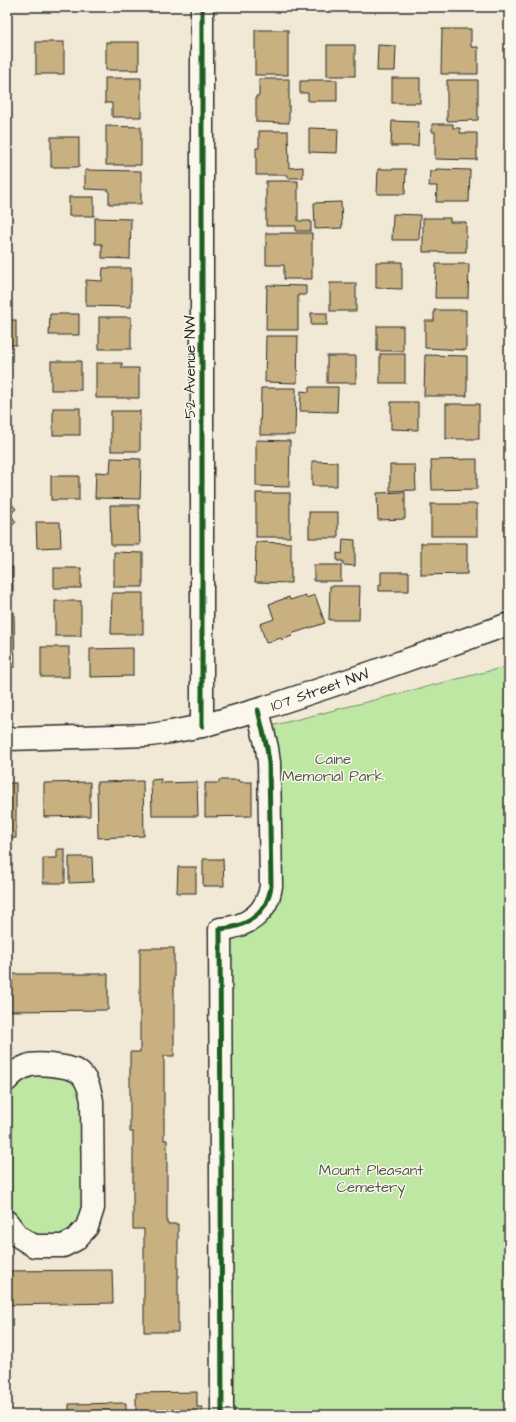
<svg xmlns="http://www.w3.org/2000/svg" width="516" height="1422" font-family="'Architects Daughter',sans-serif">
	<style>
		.green { fill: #bde7a3; stroke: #748967 }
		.building { fill: #c8b080; stroke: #2b2b2b }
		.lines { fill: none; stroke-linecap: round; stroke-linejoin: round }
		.minor-casing { stroke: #2b2b2b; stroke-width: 25 }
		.minor { stroke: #fbf7ec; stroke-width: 22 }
		.cycleway-casing { stroke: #fbf7ec; stroke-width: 8 }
		.cycleway { stroke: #1b5e20; stroke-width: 5 }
		.labels { text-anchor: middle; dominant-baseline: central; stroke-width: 3; stroke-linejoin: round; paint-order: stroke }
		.street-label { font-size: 15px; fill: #2b2b2b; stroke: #fbf7ec }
		.park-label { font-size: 15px; fill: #505a49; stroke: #fbf7ec }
	</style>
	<rect width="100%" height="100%" fill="#f1e9d6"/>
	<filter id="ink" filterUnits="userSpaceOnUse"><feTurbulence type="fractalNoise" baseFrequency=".025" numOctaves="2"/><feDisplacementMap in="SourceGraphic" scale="8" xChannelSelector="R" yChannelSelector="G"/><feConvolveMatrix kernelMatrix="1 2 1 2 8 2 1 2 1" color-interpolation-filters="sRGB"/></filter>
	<g filter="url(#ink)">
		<g class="green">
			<path d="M509,666V1415H234L231,941L253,928L264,917L271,726Z"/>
			<path d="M31,1075C47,1075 71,1072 79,1090C81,1094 81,1099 82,1102L83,1207L78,1222L69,1232L61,1236H36L25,1229L17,1220L12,1208V1090L19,1082Z"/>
		</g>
		<g class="building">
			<path d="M442,29H471V47H478V74H441Z"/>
			<rect x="255" y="30" width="33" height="45"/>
			<rect x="36" y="42" width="28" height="32"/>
			<rect x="106" y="42" width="33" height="28"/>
			<rect x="327" y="45" width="28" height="31"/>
			<path d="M378,45L396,46L395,71H377Z"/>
			<path d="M105,78H141V117H112V103H105Z"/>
			<rect x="392" y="78" width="28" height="25"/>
			<path d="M259,79H289V123L256,122V96H259Z"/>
			<path d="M308,80H337V101H308V93H300V81H308Z"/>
			<path d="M447,80H478V120L447,121Z"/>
			<path d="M392,121L419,122L418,146H391Z"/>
			<path d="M432,124H453V128H460V133H477V160L435,159V132H432Z"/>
			<path d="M106,126L141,127V165H106Z"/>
			<path d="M309,128L338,129L337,153L309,152Z"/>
			<path d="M259,131H288L289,168L303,167V178H288V175H256V148H259Z"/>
			<rect x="51" y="137" width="28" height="30"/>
			<path d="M378,169H406L405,194H377Z"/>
			<path d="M436,169L470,170L469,202H436L437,186H429L430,171H436Z"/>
			<path d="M85,170L141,171V204H109V190L85,189Z"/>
			<path d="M266,181H298V221H311V231H296V226H266Z"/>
			<rect x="69" y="197" width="25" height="19"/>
			<path d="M341,202L342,228L315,229L314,203Z"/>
			<path d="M393,214L420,215L419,240H392Z"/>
			<path d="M95,218L131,219L130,259L102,258V244H95Z"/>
			<path d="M423,218H450V222H466V252H423Z"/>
			<path d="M266,233H312V279H284V265H266Z"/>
			<path d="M376,262H402V289L376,288Z"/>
			<path d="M436,264H469L468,298H435Z"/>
			<path d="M103,268H131V307L86,306V280L102,281Z"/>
			<rect x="330" y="283" width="26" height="28"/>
			<path d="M267,285L306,286V295H298V330H266Z"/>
			<path d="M434,310H466V350L425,348V321H434Z"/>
			<rect x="311" y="313" width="16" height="12"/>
			<path d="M50,314H79V335H49Z"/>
			<rect x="99" y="317" width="32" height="32"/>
			<rect x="7" y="320" width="9" height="25"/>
			<rect x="377" y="326" width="26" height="25"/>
			<path d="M266,336H298L297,383L265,382Z"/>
			<rect x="380" y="354" width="25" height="29"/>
			<path d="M425,355L467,356V396H424Z"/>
			<rect x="327" y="356" width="29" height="27"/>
			<rect x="51" y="361" width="30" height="29"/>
			<path d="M96,363H122V368H139V398H96Z"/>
			<path d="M309,387H338L337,412L300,411L301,391L309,392Z"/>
			<path d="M261,388H296L295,435H260Z"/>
			<path d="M391,402H418V430L391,429Z"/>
			<rect x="446" y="404" width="33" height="35"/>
			<rect x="53" y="408" width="27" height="27"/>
			<rect x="111" y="411" width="29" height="40"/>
			<path d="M256,440L290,441L289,487L256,486Z"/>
			<path d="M111,458L141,459L140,499L95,498L96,472L110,473Z"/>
			<path d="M477,459V489L432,490L431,460Z"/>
			<path d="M312,461L337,462V486H312Z"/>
			<path d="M390,465H415L416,490L390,491Z"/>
			<rect x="51" y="476" width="28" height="24"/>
			<path d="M405,492V519L378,520L377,493Z"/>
			<rect x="256" y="493" width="34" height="44"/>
			<path d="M7,498L16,509L10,514L16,522L7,530Z"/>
			<rect x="431" y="504" width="46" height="32"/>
			<path d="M110,505H139L140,545H111Z"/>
			<rect x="309" y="512" width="29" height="26"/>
			<path d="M36,522H60L61,547L37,548Z"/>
			<path d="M343,539L355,540V566L343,565V561H337V553L342,554Z"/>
			<path d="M256,542L291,543V583L255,582Z"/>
			<path d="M421,543H467V574L421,575Z"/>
			<path d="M114,552L143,553V587H114Z"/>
			<rect x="314" y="565" width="27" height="16"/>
			<path d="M13,567V596H7V568Z"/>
			<rect x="54" y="568" width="27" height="20"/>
			<path d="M381,572H409V591H379V585H381Z"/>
			<path d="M330,586H360L359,620H329Z"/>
			<path d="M112,593H143V634H111Z"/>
			<path d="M306,595V598L315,595L325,623L291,634L292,636L282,640L281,638L266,643L260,624L274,619L269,604L289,597L290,600Z"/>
			<rect x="55" y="601" width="26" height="35"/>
			<path d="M7,612H14L15,667L7,668Z"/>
			<rect x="41" y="647" width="28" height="30"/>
			<path d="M133,648V676L90,677V649Z"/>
			<path d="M161,779V783L197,782L198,816H152L151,780Z"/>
			<path d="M219,780H239V782H252V816L205,817V783H219Z"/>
			<path d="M143,781L144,836L98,838L97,782Z"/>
			<path d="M90,782V816L44,817V783Z"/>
			<rect x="7" y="783" width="9" height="55"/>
			<path d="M57,849H65V883H43V858H57Z"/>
			<path d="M69,857H92L93,882L69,883Z"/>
			<path d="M203,859H223L224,886H203Z"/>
			<path d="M178,867H196V893H177Z"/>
			<path d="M140,948H174V1056H164V1140H167V1224H178V1332H144V1229H133V1132H130V1052H140Z"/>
			<path d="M7,974H108V1010L7,1011Z"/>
			<path d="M112,1270L113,1303L7,1305V1271Z"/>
			<path d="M197,1392V1407H202V1415H69V1404L126,1403V1411H136V1393Z"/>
		</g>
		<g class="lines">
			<defs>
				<g id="minor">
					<path d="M202,726V7"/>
					<path d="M7,739L150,735L171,732L202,726L264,708L370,673L509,624"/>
					<path d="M7,1080C12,1074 19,1069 27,1066C37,1062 67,1066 77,1071C87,1077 90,1090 92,1101L93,1208L87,1227L75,1240L63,1246H34L18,1236L7,1222"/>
					<path d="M222,1415L220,929C247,927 267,914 271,886L269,763L267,748L258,710"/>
				</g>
			</defs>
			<use href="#minor" class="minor-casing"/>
			<use href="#minor" class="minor"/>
			<defs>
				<g id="cycleway">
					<path d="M202,726V7"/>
					<path d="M222,1415L220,929C247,927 267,914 271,886L269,763L267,748L258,710"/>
				</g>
			</defs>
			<use href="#cycleway" class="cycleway-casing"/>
			<use href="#cycleway" class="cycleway"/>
		</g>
	</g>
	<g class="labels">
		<g class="street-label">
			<text transform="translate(190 367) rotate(-90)">52 Avenue NW</text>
			<text transform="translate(320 690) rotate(-19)">107 Street NW</text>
		</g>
		<g class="park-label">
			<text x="333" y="759">Caine<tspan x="333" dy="17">Memorial Park</tspan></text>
			<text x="371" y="1170">Mount Pleasant<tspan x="371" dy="17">Cemetery</tspan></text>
		</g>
	</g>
	<rect width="516" height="1422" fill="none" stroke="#fbf7ec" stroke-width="24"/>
	<rect x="12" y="12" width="492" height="1398" fill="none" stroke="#2b2b2b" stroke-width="1.5" filter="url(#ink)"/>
</svg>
